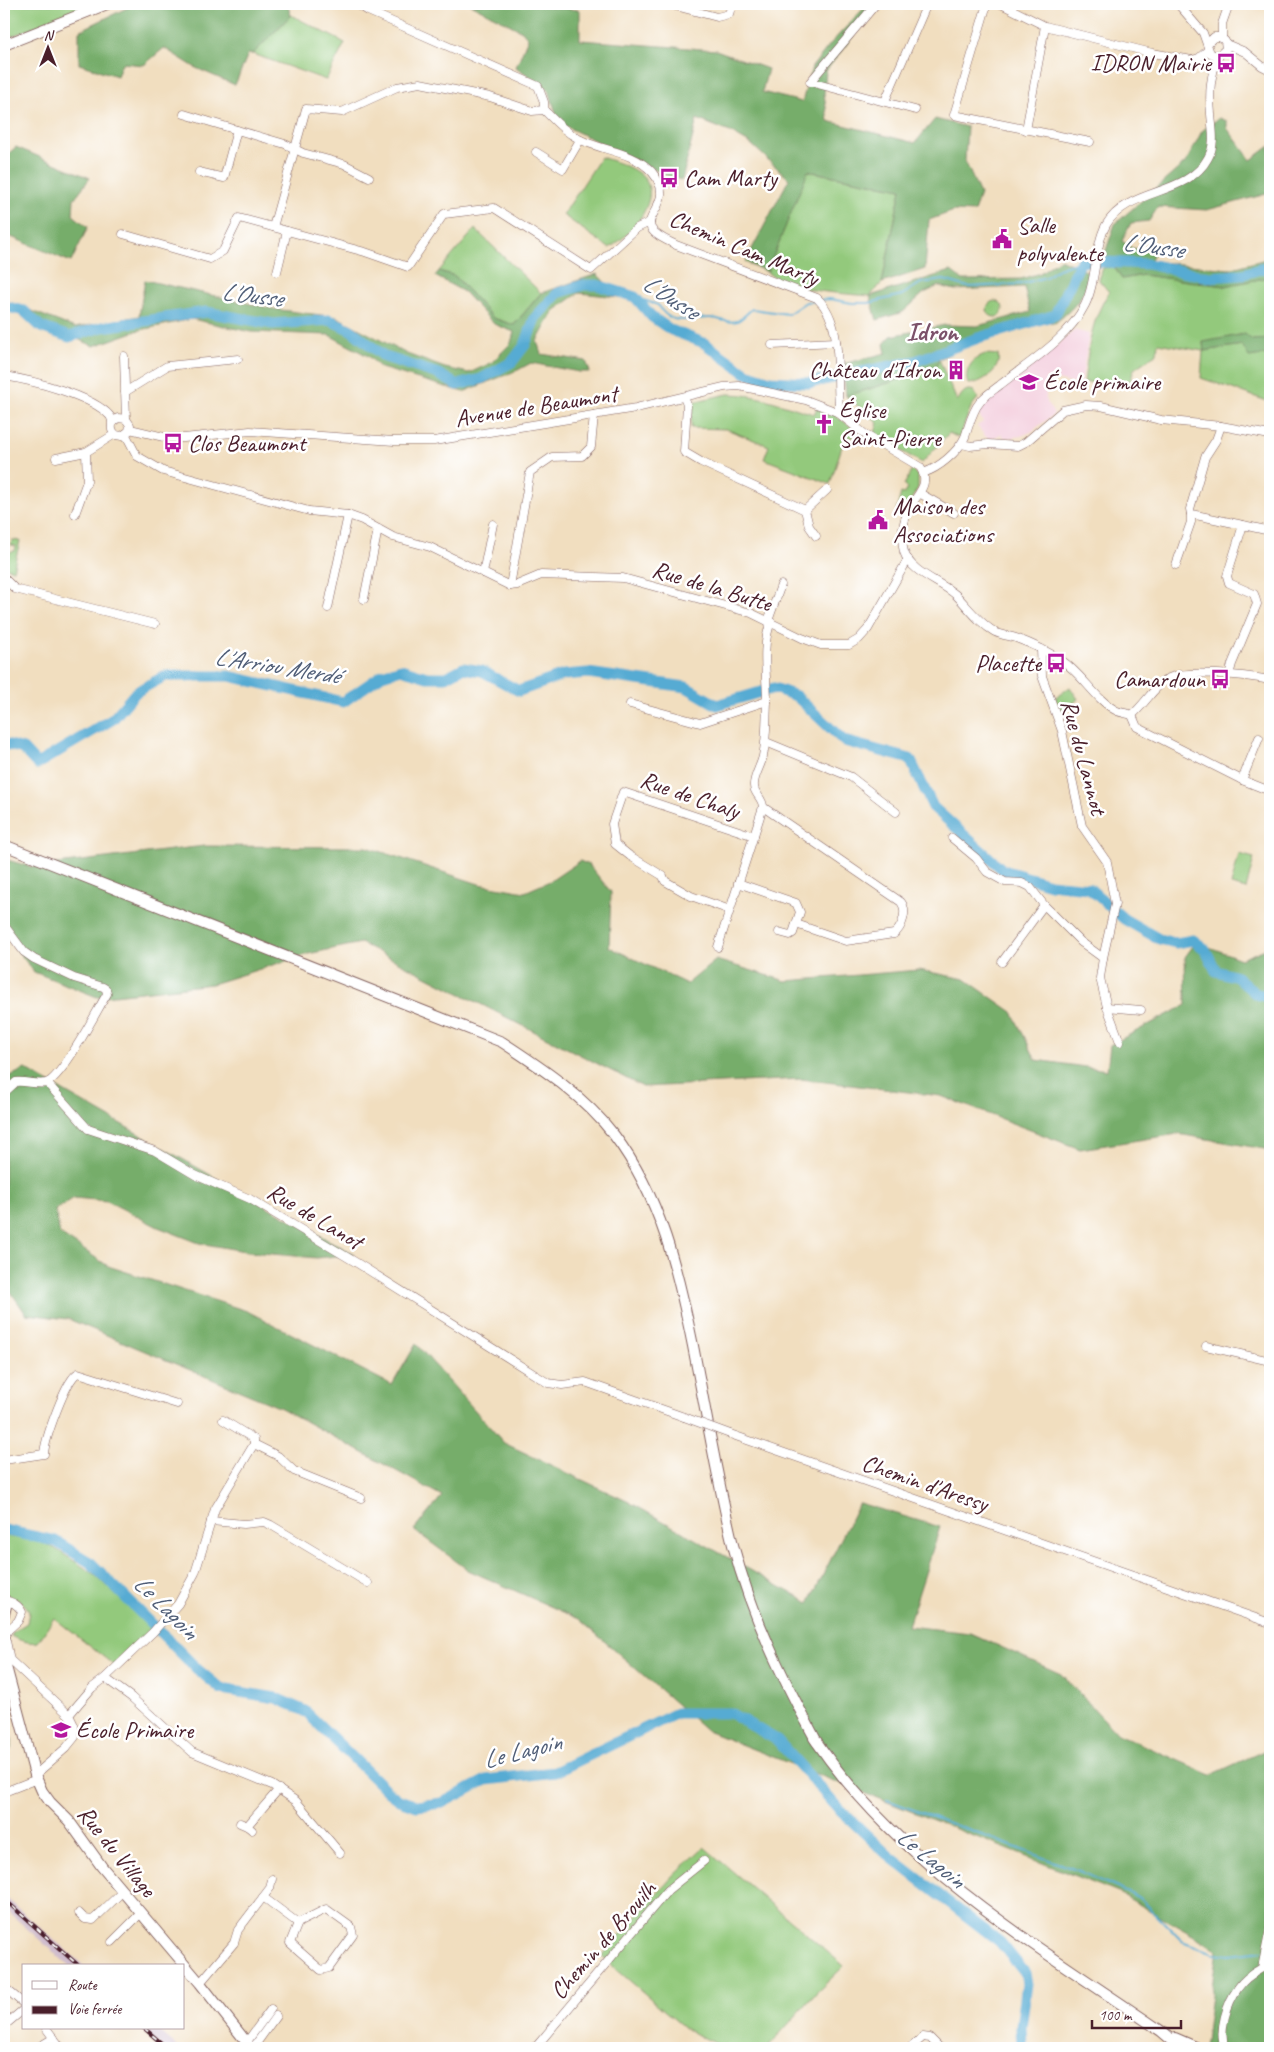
<svg xmlns="http://www.w3.org/2000/svg" width="1274" height="2052" font-family="Caveat,sans-serif">
	<style>
		.built { fill: #f4cfde }
		.industrial { fill: #d0bdce }
		.green { fill: #93c97b; stroke: #6e7453 }
		.forest { fill: #76ad6b; stroke: #60664b }
		.lines { fill: none; stroke-linecap: round; stroke-linejoin: round }
		.stream { stroke: #57abd3; stroke-width: 2 }
		.river { stroke: #57abd3; stroke-width: 11 }
		.minor-casing { stroke: #84625f; stroke-width: 9 }
		.major-casing { stroke: #84625f; stroke-width: 12 }
		.minor { stroke: #fff; stroke-width: 8 }
		.major { stroke: #fff; stroke-width: 10 }
		.rail-casing { stroke: #4a1f2b; stroke-width: 4 }
		.rail { stroke: #fff; stroke-width: 2; stroke-dasharray: 5.5; stroke-linecap: butt }
		.minor-bridge-casing { stroke: #84625f; stroke-width: 9; stroke-linecap: butt }
		.minor-bridge { stroke: #fff; stroke-width: 8 }
		.labels { text-anchor: middle; dominant-baseline: central; stroke-width: 5; stroke-linejoin: round; paint-order: stroke }
		.poi-label { font-size: 24px; fill: #4a1f2b; stroke: #fff; text-anchor: start }
		.street-label { font-size: 24px; fill: #4a1f2b; stroke: #fff }
		.water-label { font-size: 25px; font-style: italic; fill: #505e77; stroke: #fff }
		.quarter-label { font-size: 26px; font-weight: bold; fill: #7c526a; stroke: #fff }
	</style>
	<rect width="100%" height="100%" fill="#fff"/>
	<filter id="ink" filterUnits="userSpaceOnUse"><feTurbulence type="fractalNoise" baseFrequency=".02" numOctaves="2"/><feDisplacementMap in="SourceGraphic" scale="10" xChannelSelector="R" yChannelSelector="G"/><feConvolveMatrix kernelMatrix="1 2 1 2 8 2 1 2 1" color-interpolation-filters="sRGB"/></filter>
	<filter id="wash" filterUnits="userSpaceOnUse"><feTurbulence type="fractalNoise" baseFrequency=".0096" numOctaves="4" result="noise"/><feDisplacementMap in="SourceGraphic" scale="20" xChannelSelector="R" yChannelSelector="G"/><feGaussianBlur stdDeviation="1.12" result="paint"/><feColorMatrix in="noise" values="0 0 0 0 0 0 0 0 0 0 0 0 0 0 0 0 0 1.4 0 .05"/><feComposite in="paint" operator="in"/></filter>
	<g filter="url(#wash)">
		<rect width="100%" height="100%" fill="#f1debf"/>
		<path class="built" d="M1075,330L1089,334L1081,385L1046,378V401L1054,414L1031,432L1021,436L1008,438L1003,437L1001,434L991,439L986,437L977,426L983,422L978,414L985,404Z"/>
		<g class="industrial">
			<path d="M4,1896L84,1966H69L4,1908Z"/>
			<path d="M140,2028H155L178,2048H162Z"/>
		</g>
		<g class="green">
			<path d="M23,4H93L4,39V6Z"/>
			<path d="M291,15L345,43L326,80L253,54Z"/>
			<path d="M601,157C615,162 632,166 643,177C664,199 628,238 609,248L563,215Z"/>
			<path d="M807,171L901,189L882,283L870,296C840,293 789,292 767,272Z"/>
			<path d="M475,229L541,293L514,325L493,318L455,276L439,271Z"/>
			<path d="M1114,267L1122,279L1143,275L1225,286L1270,277V339L1252,340L1244,334L1203,343L1204,351L1242,345L1250,356L1270,354V402L1201,378L1203,351L1158,343L1157,353L1134,369L1129,385L1084,382C1089,347 1090,322 1109,292L1099,280L1103,268Z"/>
			<circle cx="995" cy="309" r="8"/>
			<path d="M986,354L998,355C1002,370 981,384 968,384C963,371 973,357 986,354Z"/>
			<path d="M939,359L957,401C962,395 964,387 974,391L978,398L971,407L959,438L949,433L922,463L874,435L878,423L846,396L924,372Z"/>
			<path d="M728,394C759,394 785,406 814,414L817,408L835,415L855,430L854,437H845L830,484L764,459L769,446L726,429L691,428L692,402Z"/>
			<path d="M912,470L918,476V488L903,513L896,511L901,493L904,494L907,488L904,485Z"/>
			<path d="M12,540L20,541L13,570L4,567V554L8,555L9,552L15,551L16,546L11,545Z"/>
			<path d="M1070,687L1078,699L1062,713L1055,698Z"/>
			<path d="M1239,854L1254,858L1246,889L1231,885Z"/>
			<path d="M4,1536L34,1540L51,1546L94,1574L152,1630L115,1666L54,1618L38,1642C30,1644 18,1640 11,1636L14,1631L27,1623L29,1612C25,1599 13,1601 4,1592Z"/>
			<path d="M704,1847L844,1966L817,1992L767,2048H726L687,2030L601,1956L675,1874Z"/>
		</g>
		<g class="forest">
			<path d="M135,4H287L291,15L253,54H248L235,85L196,68L164,48L144,65L122,63L117,76L79,64V31Z"/>
			<path d="M470,4H527L580,10V40L716,50L768,69L762,92L802,102L812,67L831,43L868,4H882L864,22L826,71L824,94L828,121L915,143L935,119L967,127L965,161L980,194L974,212L954,211L929,220L925,269L882,283L901,189L808,171L767,272L745,262L789,179L751,144L730,132L697,119L682,180L670,177L559,123L549,90L516,67L528,38L522,31Z"/>
			<path d="M1219,118L1227,121V128L1251,160L1270,146V193L1207,210L1158,207L1149,221L1131,223L1122,241L1132,248L1155,252L1150,261L1229,269L1270,258V277L1225,286L1143,275L1122,279L1105,253L1115,224L1186,162L1202,131Z"/>
			<path d="M16,147L90,178L74,199L73,215L88,227L71,262L4,234V178L9,153Z"/>
			<path d="M1060,259L1088,272C1088,295 1073,309 1055,323L1042,320L978,340L939,359L937,365L924,372L846,396L843,364L886,353L884,344L891,336L945,325L977,326L1030,312L1024,287L955,290L939,286L924,293L903,312L877,320L870,296L951,271L963,280L1021,279L1040,273Z"/>
			<path d="M439,271L455,276L493,318L514,325L541,293L597,274L619,297L579,293L554,311L537,341L541,354L586,361L590,372H579L531,363L518,370L463,392L381,368L368,356L329,335L251,332L192,319L136,331L94,346L4,308V300L75,328L139,316L145,280L273,309L337,317L407,354L445,368L469,373L491,363L511,343L514,332L494,324L464,292L435,276Z"/>
			<path d="M1245,334L1252,340L1270,339V354L1249,357L1242,345L1204,351L1203,342Z"/>
			<path d="M204,846L367,847L479,884L525,892L552,880L580,861L589,865L611,892L609,947L687,984L716,960L786,981L919,970L965,979L1012,1012L1036,1060L1107,1070L1110,1045L1186,1005L1185,957L1196,942L1241,959L1270,947V1150L1178,1134L1080,1149L941,1096L801,1079L643,1087L361,943L308,954L212,984L97,997L34,972L4,933V859L32,867Z"/>
			<path d="M25,1069L240,1192L354,1254L317,1258L250,1252L199,1243L158,1227L107,1201L74,1198L55,1210L60,1234L108,1266L247,1311L392,1385L416,1344L504,1443L629,1502L809,1603L859,1503L940,1527L908,1626L970,1633L1061,1674L1118,1734L1211,1775L1270,1748V2048H1204L1217,1949L1121,1894L707,1731L579,1619L468,1570L414,1530L442,1496L281,1408L68,1319L26,1314L4,1282V1079Z"/>
			<path d="M7,1730L10,1732C14,1744 13,1749 4,1757V1731Z"/>
		</g>
		<g class="lines">
			<g class="stream">
				<path d="M635,297L658,305C671,328 690,318 710,318C719,318 728,324 737,321C742,319 748,312 752,309L788,314L806,302L817,301"/>
				<path d="M821,300L830,299L852,303H869L902,295L921,283L944,280L968,287L1021,284L1046,277L1058,269L1081,261"/>
				<path d="M887,1800L1079,1871L1140,1898L1182,1941L1214,1953L1230,1955L1263,1951"/>
			</g>
			<g class="river">
				<path d="M4,306L24,311L41,327L69,337L102,327L206,312L273,324L330,320L351,330L385,357L438,374L457,385L481,379L512,362L525,345L535,318L558,293L583,285H597L635,297L652,317L671,330L704,343L746,373L770,381L808,383L916,361L978,338L1055,315L1081,261L1148,264L1209,277L1240,275L1270,266"/>
				<path d="M4,746L6,744L23,749L37,764L113,719L136,692L165,676H229L343,702L382,675L401,669L427,677H446L463,668L482,671L519,691L564,675L588,673L686,687L717,705L774,688L796,696L844,741L910,759L933,807L1003,870L1050,884L1089,888L1124,919L1159,939L1176,943L1193,940L1205,949L1216,971L1237,977L1256,994L1270,997"/>
				<path d="M4,1530L55,1541L91,1563L197,1669L221,1689L276,1698L305,1711L388,1792L399,1800L417,1806L442,1803L486,1780L555,1772L677,1713H730L777,1740L838,1808L889,1856L1000,1942L1025,1973L1027,1984L1021,2027L1022,2046L1026,2048"/>
			</g>
		</g>
	</g>
	<g filter="url(#ink)">
		<g class="lines">
			<defs>
				<g id="minor">
					<path d="M357,4L368,11L538,86L544,102V110C555,121 565,132 579,139C602,151 633,151 652,172C676,200 644,214 651,228C655,236 669,241 676,245L817,298C844,323 836,373 839,407L837,412"/>
					<path d="M668,4L717,17L729,14L732,4"/>
					<path d="M876,4L810,82L915,110"/>
					<path d="M987,4L954,115L1090,142"/>
					<path d="M1001,4L1045,26L1152,53L1192,60L1199,58L1208,50"/>
					<path d="M1178,4L1203,33L1210,53L1214,55H1219L1226,49L1225,41L1220,37H1214L1208,43"/>
					<path d="M1222,38V24L1229,4"/>
					<path d="M1226,44L1245,52L1262,66L1270,70"/>
					<path d="M885,101L927,4"/>
					<path d="M184,114L237,130"/>
					<path d="M1026,130L1045,26"/>
					<path d="M536,152L563,169L580,140"/>
					<path d="M199,172L224,178L237,130L285,144L303,153L344,164L369,177"/>
					<path d="M273,227L306,109L342,112L397,87L420,83L490,97L532,111L544,110"/>
					<path d="M123,234L210,259L223,251L239,218L365,252L408,267L444,214L494,208L591,270L637,228L650,222"/>
					<path d="M277,272L287,231"/>
					<path d="M772,345L836,342"/>
					<path d="M124,356L126,419"/>
					<path d="M4,376C30,380 92,395 110,416C114,421 111,425 112,430L116,435L122,436L129,431L130,425L126,419L118,418L113,422"/>
					<path d="M125,392L167,366L238,359"/>
					<path d="M684,397L687,405L684,452L701,462L805,510L809,526L816,536"/>
					<path d="M1221,426L1216,440L1205,457L1190,509L1191,514L1243,525L1227,576L1229,583L1254,594L1257,604L1232,664L1229,675"/>
					<path d="M130,429L168,438H184L250,431L394,441H434L636,408L724,387L739,386L806,400L837,412L866,435L920,467C931,484 918,493 910,507C903,520 900,538 904,552C911,573 940,581 956,595C968,607 979,623 995,632C1001,635 1009,636 1016,638C1032,644 1047,651 1061,660C1082,673 1095,700 1117,711C1122,713 1127,713 1132,715"/>
					<path d="M126,435L137,456L163,471L309,511L348,515L362,520L393,537L430,547L510,586L517,585L541,575L623,578L751,613L802,638L821,645H849L859,639L868,629L908,559"/>
					<path d="M962,444L970,446L988,444L1018,446L1026,442L1063,410L1086,405L1101,406L1161,420L1221,426L1270,435"/>
					<path d="M56,458L86,452L115,434"/>
					<path d="M923,473C939,468 958,452 965,437C969,426 972,411 980,402C985,395 994,390 1000,385C1029,362 1068,339 1085,305C1097,281 1094,247 1106,225C1128,187 1187,197 1208,158C1216,144 1212,129 1211,114C1209,93 1210,75 1219,55"/>
					<path d="M921,494L954,513"/>
					<path d="M805,510L827,490"/>
					<path d="M75,514L87,481L86,452"/>
					<path d="M1243,525L1270,531"/>
					<path d="M1176,565L1191,522V514"/>
					<path d="M483,573L493,524"/>
					<path d="M4,578L15,589L155,624"/>
					<path d="M510,586L530,472L552,457L582,456L591,447L594,415"/>
					<path d="M364,599L378,529"/>
					<path d="M328,608L348,515"/>
					<path d="M768,621L781,585"/>
					<path d="M1041,649L1042,676L1062,731L1082,826L1107,862L1115,904L1103,958L1100,978L1107,1007L1120,1042"/>
					<path d="M630,704L700,723L767,701C767,677 761,645 771,622"/>
					<path d="M1132,715L1137,727L1242,780L1270,791"/>
					<path d="M1132,715C1145,704 1153,688 1167,679C1185,668 1249,676 1270,680"/>
					<path d="M766,742L851,777L896,812"/>
					<path d="M1242,780L1259,738"/>
					<path d="M952,838L976,858L987,872L1005,882L1022,883L1030,887L1044,905"/>
					<path d="M738,883L796,903L800,912L796,924L846,941L894,934C902,928 908,911 901,902L763,807"/>
					<path d="M730,910L691,896L665,881L663,876L630,856L615,844L612,824L623,792L754,836"/>
					<path d="M4,925L24,952L34,959L74,978L103,987L106,989L107,994C97,1010 62,1079 46,1083C37,1085 26,1081 16,1082L4,1093"/>
					<path d="M779,932L790,935L793,933L796,924"/>
					<path d="M718,947L763,807C763,798 754,794 754,786C753,777 761,766 763,756C767,738 766,720 767,701"/>
					<path d="M1002,962L1044,905L1081,942L1103,958"/>
					<path d="M1107,1007L1141,1010"/>
					<path d="M47,1083L88,1129L155,1151L195,1175L250,1199L357,1263L548,1383L562,1385L585,1382L684,1417"/>
					<path d="M1206,1346L1270,1361"/>
					<path d="M730,1434L1270,1623"/>
					<path d="M254,1444L278,1456L294,1471L361,1498"/>
					<path d="M4,1460L44,1454C45,1439 66,1379 78,1373L177,1404"/>
					<path d="M211,1521L244,1524L264,1522L271,1525L368,1583"/>
					<path d="M4,1600C12,1602 18,1604 22,1612L18,1621L8,1630L5,1636L10,1660L69,1715L74,1725L75,1737L66,1748L35,1775"/>
					<path d="M105,1678L131,1697L192,1752L272,1785L296,1801L340,1853"/>
					<path d="M69,1715L92,1688L105,1678L153,1632L178,1604L195,1573L215,1509L254,1444V1439L223,1420"/>
					<path d="M4,1792L37,1779"/>
					<path d="M240,1823L247,1826L252,1830"/>
					<path d="M247,1826L279,1789"/>
					<path d="M263,1897L298,1923"/>
					<path d="M326,1909L351,1927L353,1935L329,1968L321,1970L290,1943L298,1923Z"/>
					<path d="M79,1913L85,1919L93,1920L123,1891"/>
					<path d="M112,1942L141,1913"/>
					<path d="M200,1983L234,1943L238,1930L270,1888L272,1879"/>
					<path d="M4,1987L24,2004"/>
					<path d="M5,2025L24,2009"/>
					<path d="M46,2028L61,2048"/>
					<path d="M246,2043L271,2009"/>
					<path d="M37,2048L54,2038"/>
					<path d="M253,2048L276,2016"/>
					<path d="M535,2048L668,1890L704,1861"/>
					<path d="M632,2048L637,2046L640,2048"/>
					<path d="M910,2048L923,2037L930,2038L940,2048"/>
					<path d="M1225,2048C1218,2031 1227,2003 1238,1988C1244,1979 1253,1973 1262,1968L1270,1929"/>
				</g>
				<g id="major">
					<path d="M4,45L107,4"/>
					<path d="M4,845L502,1042C542,1068 585,1097 614,1135C661,1197 678,1272 693,1346C706,1412 717,1479 733,1545C752,1617 782,1677 817,1742"/>
					<path d="M4,1599L6,1606L4,1614"/>
					<path d="M4,1659L35,1775L42,1791L50,1802L69,1821L102,1867L200,1983L251,2048"/>
					<path d="M814,1738C900,1866 1036,1945 1161,2031L1181,2048"/>
					<path d="M1175,2038L1198,2048"/>
				</g>
			</defs>
			<use href="#minor" class="minor-casing"/>
			<use href="#major" class="major-casing"/>
			<use href="#minor" class="minor"/>
			<use href="#major" class="major"/>
			<defs>
				<g id="rail">
					<path d="M4,1899L79,1966"/>
					<path d="M144,2028L167,2048"/>
				</g>
			</defs>
			<use href="#rail" class="rail-casing"/>
			<use href="#rail" class="rail"/>
			<defs>
				<path id="minor-bridge" d="M684,1417L730,1434"/>
			</defs>
			<use href="#minor-bridge" class="minor-bridge-casing"/>
			<use href="#minor-bridge" class="minor-bridge"/>
		</g>
	</g>
	<defs>
		<symbol id="bus-bare" viewBox="-9 -9 18 18"><path d="M-5-6H5V4H4V6H2V4H-2V6H-4V4H-5ZM-3.5-4V0h7V-4ZM-3.5 1.2v1.5H-2V1.2ZM2 1.2v1.5H3.5V1.2Z" fill="#b5179e" stroke="#fff" stroke-width="2.5" paint-order="stroke"/></symbol>
		<symbol id="civic-bare" viewBox="-9 -9 18 18"><path d="M-.6-6.5H3V-4.5H.6V-3L4-1V1h2V6H-6V1h2V-1L-.6-3ZM-1.2 2.5V6h2.4V2.5Z" fill="#b5179e" stroke="#fff" stroke-width="2.5" paint-order="stroke"/></symbol>
		<symbol id="building-bare" viewBox="-9 -9 18 18"><path d="M-4-6H4V6H1V3H-1V6H-4ZM-2.5-4.3h1.7v1.8h-1.7ZM.8-4.3h1.7v1.8H.8ZM-2.5-1h1.7V.8h-1.7ZM.8-1h1.7V.8H.8Z" fill="#b5179e" stroke="#fff" stroke-width="2.5" paint-order="stroke"/></symbol>
		<symbol id="school-bare" viewBox="-9 -9 18 18"><path d="M0-5L7-2L0 1L-7-2ZM-4 1L0 2.5L4 1V4Q0 6-4 4Z" fill="#b5179e" stroke="#fff" stroke-width="2.5" paint-order="stroke"/></symbol>
		<symbol id="church-bare" viewBox="-9 -9 18 18"><path d="M-1.2-6h2.4v3.5h3.3v2.4h-3.3V6h-2.4V-.1h-3.3v-2.4h3.3Z" fill="#b5179e" stroke="#fff" stroke-width="2.5" paint-order="stroke"/></symbol>
	</defs>
	<g fill-rule="evenodd">
		<use href="#bus-bare" x="1212" y="49" width="28" height="28"/>
		<use href="#bus-bare" x="655" y="164" width="28" height="28"/>
		<use href="#civic-bare" x="988" y="225" width="28" height="28"/>
		<use href="#building-bare" x="942" y="356" width="28" height="28"/>
		<use href="#school-bare" x="1015" y="368" width="28" height="28"/>
		<use href="#church-bare" x="810" y="410" width="28" height="28"/>
		<use href="#bus-bare" x="159" y="429" width="28" height="28"/>
		<use href="#civic-bare" x="864" y="506" width="28" height="28"/>
		<use href="#bus-bare" x="1042" y="649" width="28" height="28"/>
		<use href="#bus-bare" x="1206" y="665" width="28" height="28"/>
		<use href="#school-bare" x="47" y="1716" width="28" height="28"/>
	</g>
	<g class="labels">
		<g class="poi-label">
			<text x="1211" y="63" text-anchor="end">IDRON Mairie</text>
			<text x="684" y="178">Cam Marty</text>
			<text x="1017" y="225">Salle<tspan x="1017" dy="28">polyvalente</tspan></text>
			<text x="941" y="370" text-anchor="end">Château d'Idron</text>
			<text x="1044" y="382">École primaire</text>
			<text x="839" y="410">Église<tspan x="839" dy="28">Saint-Pierre</tspan></text>
			<text x="188" y="443">Clos Beaumont</text>
			<text x="893" y="506">Maison des<tspan x="893" dy="28">Associations</tspan></text>
			<text x="1041" y="663" text-anchor="end">Placette</text>
			<text x="1205" y="679" text-anchor="end">Camardoun</text>
			<text x="76" y="1730">École Primaire</text>
		</g>
		<g class="street-label">
			<text transform="translate(744 248) rotate(23)">Chemin Cam Marty</text>
			<text transform="translate(536 406) rotate(-9)">Avenue de Beaumont</text>
			<text transform="translate(712 586) rotate(17)">Rue de la Butte</text>
			<text transform="translate(1084 757) rotate(75)">Rue du Lannot</text>
			<text transform="translate(690 795) rotate(19)">Rue de Chaly</text>
			<text transform="translate(315 1216) rotate(31)">Rue de Lanot</text>
			<text transform="translate(925 1483) rotate(19)">Chemin d'Aressy</text>
			<text transform="translate(117 1851) rotate(51)">Rue du Village</text>
			<text transform="translate(603 1940) rotate(-49)">Chemin de Brouilh</text>
		</g>
		<g class="water-label">
			<text transform="translate(1153 246) rotate(8)">L'Ousse</text>
			<text transform="translate(252 295) rotate(7)">L'Ousse</text>
			<text transform="translate(671 297) rotate(33)">L'Ousse</text>
			<text transform="translate(277 666) rotate(9)">L'Arriou Merdé</text>
			<text transform="translate(166 1607) rotate(45)">Le Lagoin</text>
			<text transform="translate(522 1751) rotate(-14)">Le Lagoin</text>
			<text transform="translate(931 1858) rotate(39)">Le Lagoin</text>
		</g>
		<g class="quarter-label">
			<text x="932" y="331">Idron</text>
		</g>
	</g>
	<rect width="1274" height="2052" fill="none" stroke="#fff" stroke-width="20"/>
	<rect x="22" y="1964" width="162" height="65" fill="#ffffff" stroke="#b7a5aa"/>
	<rect x="32" y="1981" width="25" height="8" fill="#ffffff" stroke="#b7a5aa"/>
	<text x="68" y="1990" font-size="15" fill="#4a1f2b">Route</text>
	<rect x="32" y="2006" width="25" height="8" fill="#4a1f2b" stroke="#b7a5aa"/>
	<text x="68" y="2014" font-size="15" fill="#4a1f2b">Voie ferrée</text>
	<g transform="translate(48 48)" stroke="#ffffff" stroke-width="4" paint-order="stroke">
	<path d="M0-4L9 19L0 12L-9 19Z" fill="#4a1f2b"/>
	<text y="-8" font-size="14" font-weight="bold" text-anchor="middle" fill="#4a1f2b">N</text>
	</g>
	<path d="M1092 2020v8h89v-8" fill="none" stroke="#4a1f2b" stroke-width="2.5"/>
	<text x="1099" y="2020" font-size="15" fill="#4a1f2b" stroke="#ffffff" stroke-width="4" paint-order="stroke">100 m</text>
</svg>
